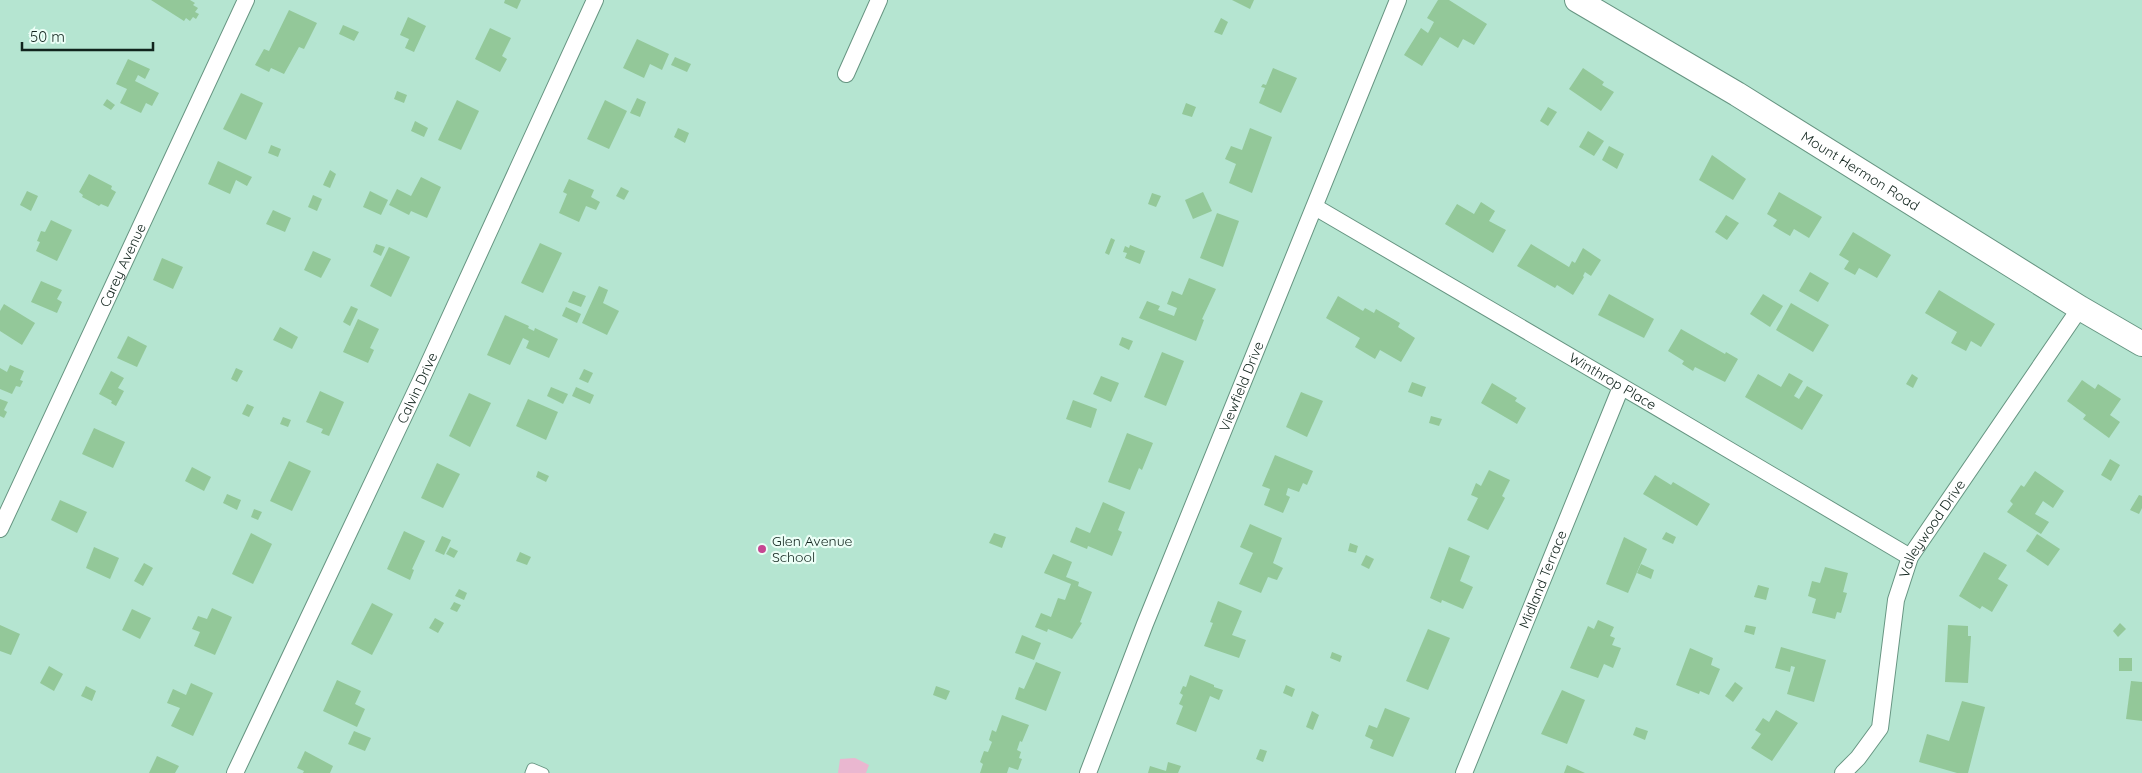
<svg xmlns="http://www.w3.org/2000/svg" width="2142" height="773" font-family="Quicksand,sans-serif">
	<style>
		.green { fill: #eab7d0 }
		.building { fill: #93c899 }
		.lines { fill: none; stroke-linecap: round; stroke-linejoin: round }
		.service-casing { stroke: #679582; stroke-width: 11 }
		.minor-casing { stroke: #679582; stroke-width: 18 }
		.secondary-casing { stroke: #679582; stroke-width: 26 }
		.service { stroke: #fff; stroke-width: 9 }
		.minor { stroke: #fff; stroke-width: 16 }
		.secondary { stroke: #fff; stroke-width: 24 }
		.poi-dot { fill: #c64692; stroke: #ebfef6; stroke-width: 2 }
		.labels { text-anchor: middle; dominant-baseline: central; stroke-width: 4.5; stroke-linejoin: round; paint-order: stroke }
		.street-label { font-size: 14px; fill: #11241d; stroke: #ebfef6 }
		.poi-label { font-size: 14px; fill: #11241d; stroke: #ebfef6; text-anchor: start }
	</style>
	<rect width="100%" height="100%" fill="#b5e5d1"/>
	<path class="green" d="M855,758L869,765L866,773H838L840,759Z"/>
	<g class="building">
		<path d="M151,0H190L195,3L193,5L198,8L195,12L199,14L196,19L193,17L190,21L186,18L184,21Z"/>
		<path d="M505,0H521L517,9L504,3Z"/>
		<path d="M1232,0H1254L1250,9Z"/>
		<path d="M1438,0H1449L1487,24L1474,45L1463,39L1458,48L1440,37L1422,66L1404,55L1421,28L1428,33L1434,22L1427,18Z"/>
		<path d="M289,10L317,23L304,49L299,47L284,74L271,68L269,72L255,65L264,49L269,51Z"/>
		<path d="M408,17L426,26L414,52L405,48L409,39L400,35Z"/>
		<path d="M1221,18L1228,22L1222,35L1214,32Z"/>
		<path d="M343,25L359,32L354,41L339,34Z"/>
		<path d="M490,28L511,38L502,56L507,59L500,72L475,59Z"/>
		<path d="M637,39L669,54L662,70L650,64L644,78L623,68Z"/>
		<path d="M675,57L691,64L687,72L671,65Z"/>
		<path d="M128,59L150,69L145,79L138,75L135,81L159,93L152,106L146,103L141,113L120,103L127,89L116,84Z"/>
		<path d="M1273,68L1297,78L1281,113L1259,103L1265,88L1261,87L1263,84L1266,85Z"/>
		<path d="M1583,68L1604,82L1602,85L1614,92L1601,111L1569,89Z"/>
		<path d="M397,91L407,95L404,103L394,99Z"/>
		<path d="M241,93L263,103L246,140L223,129Z"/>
		<path d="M637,98L646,102L640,117L630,113Z"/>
		<path d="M107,99L115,105L111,110L103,105Z"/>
		<path d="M457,100L479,111L461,150L438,140Z"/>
		<path d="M605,100L627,111L609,149L587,139Z"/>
		<path d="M1186,103L1196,107L1192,117L1182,114Z"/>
		<path d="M1548,107L1557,112L1548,126L1540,121Z"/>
		<path d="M415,121L428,128L424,137L411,131Z"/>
		<path d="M678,128L689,133L685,143L674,137Z"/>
		<path d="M1250,128L1272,137L1252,193L1229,183L1236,164L1225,159L1231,146L1242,150Z"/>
		<path d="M1588,131L1604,141L1594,156L1579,147Z"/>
		<path d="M271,145L281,149L278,157L268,153Z"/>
		<path d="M1609,146L1624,154L1617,169L1602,160Z"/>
		<path d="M1712,155L1746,179L1733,200L1699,180Z"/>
		<path d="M218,161L252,177L247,186L236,180L230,194L208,184Z"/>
		<path d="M330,170L336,174L330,188L323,185Z"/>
		<path d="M89,174L112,186L111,189L116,192L108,207L101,204L99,206L82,197L83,195L79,192Z"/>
		<path d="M421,177L441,187L427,218L411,211L409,215L389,205L397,189L411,196Z"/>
		<path d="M569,179L594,190L591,197L600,202L596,210L586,206L579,222L559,213L567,194L563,192Z"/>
		<path d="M621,187L629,191L624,200L616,196Z"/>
		<path d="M27,191L38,196L31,211L20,205Z"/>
		<path d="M370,191L388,200L381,215L363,207Z"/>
		<path d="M1203,192L1212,211L1193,219L1185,200Z"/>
		<path d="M1779,192L1822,217L1809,238L1794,229L1790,236L1773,226L1777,220L1767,214Z"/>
		<path d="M1152,193L1161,196L1156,207L1148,204Z"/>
		<path d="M313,195L322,199L317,211L308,207Z"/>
		<path d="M1481,202L1495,211L1489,221L1506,230L1493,253L1445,224L1457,204L1474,214Z"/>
		<path d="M273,210L291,218L285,232L266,224Z"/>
		<path d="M1217,213L1239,221L1223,267L1200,258Z"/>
		<path d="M1726,215L1739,223L1727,240L1715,232Z"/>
		<path d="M51,220L72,230L57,261L36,251L40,242L37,241L41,231L45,232Z"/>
		<path d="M1853,232L1891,255L1877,278L1859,268L1855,275L1844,269L1849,261L1839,255Z"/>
		<path d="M1111,238L1115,240L1109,255L1105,253Z"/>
		<path d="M540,243L562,253L543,293L521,283Z"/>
		<path d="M376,244L385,247L381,256L373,252Z"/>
		<path d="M1531,244L1569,267L1572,261L1575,263L1583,248L1601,260L1591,276L1585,272L1583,276L1584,277L1573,295L1557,285L1555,288L1517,266Z"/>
		<path d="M1130,245L1145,251L1140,264L1125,258L1127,253L1123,252L1125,246L1129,248Z"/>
		<path d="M389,247L410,257L391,297L370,286Z"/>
		<path d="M313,251L331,259L321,278L304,270Z"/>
		<path d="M162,258L183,267L173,289L153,280Z"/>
		<path d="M1810,272L1829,283L1818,302L1799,291Z"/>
		<path d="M1189,278L1216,289L1202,319L1204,320L1196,341L1139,318L1147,301L1160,306L1158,310L1174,316L1177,308L1167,304L1172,291L1182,295Z"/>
		<path d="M41,281L62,290L57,299L62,302L57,313L31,302Z"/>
		<path d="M599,286L608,290L603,303L619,311L607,335L582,323Z"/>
		<path d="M1939,290L1995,324L1981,347L1971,341L1966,351L1951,343L1957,332L1925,313Z"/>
		<path d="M573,291L586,296L581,307L568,302Z"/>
		<path d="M1609,294L1654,319L1644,338L1598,315Z"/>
		<path d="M1763,294L1783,306L1770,327L1750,314Z"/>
		<path d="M1338,296L1363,311L1365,308L1374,313L1376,309L1400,323L1398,327L1415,338L1401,362L1380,350L1375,359L1355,347L1360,338L1326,318Z"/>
		<path d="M1791,303L1829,325L1813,352L1776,330Z"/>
		<path d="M4,304L35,323L22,345L0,331V311Z"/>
		<path d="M351,306L358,309L350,326L343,322Z"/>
		<path d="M566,307L581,314L577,323L562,316Z"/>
		<path d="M505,315L529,326L528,328L534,331L535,328L558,339L549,358L526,348L529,341L523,338L510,365L487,355Z"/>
		<path d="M358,319L379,329L370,348L374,350L368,363L343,352Z"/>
		<path d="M280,327L298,337L292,349L273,340Z"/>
		<path d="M1681,329L1725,354L1726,352L1738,359L1725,382L1695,367L1693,371L1682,364L1684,361L1668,351Z"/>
		<path d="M128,336L147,346L137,367L117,358Z"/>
		<path d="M1122,337L1133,341L1129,350L1119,345Z"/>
		<path d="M1162,352L1184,361L1166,406L1144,397Z"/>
		<path d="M10,365L24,371L20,380L23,381L20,387L16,386L12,394L0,389V368L7,372Z"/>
		<path d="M236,368L243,371L237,382L231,379Z"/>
		<path d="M584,369L593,373L588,383L579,379Z"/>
		<path d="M111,371L124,378L118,388L124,391L116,406L111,403L112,401L99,394Z"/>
		<path d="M1789,373L1803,381L1794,396L1799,399L1807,386L1823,395L1802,430L1745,397L1758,374L1781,387Z"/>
		<path d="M1912,374L1918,378L1913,388L1906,384Z"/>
		<path d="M1101,376L1119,383L1111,402L1093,394Z"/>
		<path d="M2082,380L2095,389L2098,384L2121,399L2110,415L2120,422L2109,438L2083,419L2086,415L2067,401Z"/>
		<path d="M1412,382L1426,387L1422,397L1408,392Z"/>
		<path d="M1492,383L1517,398L1515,401L1526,408L1517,424L1481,403Z"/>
		<path d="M551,387L568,394L563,404L547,396Z"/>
		<path d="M576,387L594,395L590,404L572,396Z"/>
		<path d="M320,391L344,402L329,436L321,433L323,429L306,422Z"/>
		<path d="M1301,392L1323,401L1307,437L1286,427Z"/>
		<path d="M469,393L491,403L470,447L449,436Z"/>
		<path d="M0,399L8,402L4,410L7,412L4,418L0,416Z"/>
		<path d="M528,399L558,412L546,440L516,426Z"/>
		<path d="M1073,400L1097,409L1091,428L1066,419Z"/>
		<path d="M247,404L254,407L249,417L242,414Z"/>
		<path d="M1431,416L1442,419L1439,426L1429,423Z"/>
		<path d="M283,417L291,420L288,427L280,424Z"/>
		<path d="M94,428L125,442L113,468L82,454Z"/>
		<path d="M1127,433L1153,443L1142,470L1139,468L1130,490L1108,482Z"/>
		<path d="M1275,455L1313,471L1307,485L1303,483L1299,492L1288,488L1286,495L1290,497L1283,513L1264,505L1270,489L1262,486Z"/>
		<path d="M2110,459L2120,465L2111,481L2101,475Z"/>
		<path d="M289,461L311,471L292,511L270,501Z"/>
		<path d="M437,463L460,474L443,508L421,498Z"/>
		<path d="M192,467L211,477L204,491L185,481Z"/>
		<path d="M1489,470L1510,480L1502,496L1505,498L1488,530L1467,520L1478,498L1471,495L1476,483L1481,486Z"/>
		<path d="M538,471L549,476L546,482L536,477Z"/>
		<path d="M2035,471L2064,491L2053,508L2043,501L2035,514L2049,522L2041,534L2007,512L2013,504L2010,501L2021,485L2024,487Z"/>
		<path d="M1655,475L1671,485L1673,482L1710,504L1697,526L1643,494Z"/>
		<path d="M227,494L241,500L237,510L223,503Z"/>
		<path d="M2139,495L2142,496V508L2139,514L2130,510Z"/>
		<path d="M60,500L87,512L77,533L51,520Z"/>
		<path d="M1103,502L1125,512L1118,530L1122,532L1112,556L1088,546L1087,549L1070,542L1076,527L1090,533Z"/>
		<path d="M254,509L262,512L258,520L251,517Z"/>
		<path d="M1250,524L1282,538L1273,563L1283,568L1277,580L1268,577L1261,593L1239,584L1253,553L1240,547Z"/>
		<path d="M404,531L425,541L412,569L414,570L410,580L387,569Z"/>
		<path d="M1666,532L1676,537L1673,544L1662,539Z"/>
		<path d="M251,533L272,544L253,584L232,574Z"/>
		<path d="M994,533L1006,537L1002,548L989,543Z"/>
		<path d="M2037,534L2060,549L2048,566L2026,551Z"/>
		<path d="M442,536L451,540L444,555L435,551Z"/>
		<path d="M1624,537L1647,549L1628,593L1606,584Z"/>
		<path d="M1350,543L1358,546L1356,553L1348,551Z"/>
		<path d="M94,547L119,558L110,579L86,568Z"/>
		<path d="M450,547L458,551L454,558L446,554Z"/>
		<path d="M1449,547L1470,556L1460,581L1473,587L1463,609L1442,600L1441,603L1430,598Z"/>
		<path d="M520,552L531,557L527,565L516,561Z"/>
		<path d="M1984,552L2007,565L1998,579L2008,585L1992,612L1982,606L1980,609L1959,596Z"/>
		<path d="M1053,554L1072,562L1066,577L1079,582L1078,586L1092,592L1080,622L1082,623L1072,639L1048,629L1047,632L1035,627L1041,613L1051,617L1058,598L1065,600L1071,584L1044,573Z"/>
		<path d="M1366,555L1374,559L1369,569L1361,565Z"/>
		<path d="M144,563L153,568L143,586L134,581Z"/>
		<path d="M1641,564L1654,570L1651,579L1637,573Z"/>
		<path d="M1825,567L1848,573L1843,592L1847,593L1841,613L1837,612L1835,619L1812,613L1816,599L1808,596L1812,581L1820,583Z"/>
		<path d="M1758,585L1769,588L1766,600L1754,597Z"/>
		<path d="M459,589L467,593L464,600L455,596Z"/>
		<path d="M1218,601L1242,611L1232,635L1246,640L1239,658L1204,646L1213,623L1210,622Z"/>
		<path d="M454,602L461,605L457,612L450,609Z"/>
		<path d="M372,603L393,614L372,655L351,644Z"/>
		<path d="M212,608L232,617L215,655L194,646L200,632L192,629L198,616L207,619Z"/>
		<path d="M132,609L151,618L140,639L122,630Z"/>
		<path d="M435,618L444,623L438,633L429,628Z"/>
		<path d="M1598,620L1614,627L1610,636L1615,638L1612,645L1621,648L1613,668L1604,664L1598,678L1570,668L1588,626L1594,629Z"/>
		<path d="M2120,623L2126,629L2118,637L2113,631Z"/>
		<path d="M0,625L20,634L11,655L0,651Z"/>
		<path d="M1746,625L1756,627L1754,635L1744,632Z"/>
		<path d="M1948,625L1968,626V636H1971L1968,683L1945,682Z"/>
		<path d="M1428,629L1450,638L1428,690L1406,681Z"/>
		<path d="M1022,635L1041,643L1034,660L1015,653Z"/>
		<path d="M1781,647L1826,660L1814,702L1787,694L1795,667L1791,666L1790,672L1775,668Z"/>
		<path d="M1690,648L1713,658L1711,665L1720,669L1709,695L1700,691L1699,694L1676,685Z"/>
		<path d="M1332,652L1342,656L1340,662L1330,658Z"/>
		<rect x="2119" y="658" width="13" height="13"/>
		<path d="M1036,662L1061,672L1046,711L1015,699L1019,687L1024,689Z"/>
		<path d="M49,666L63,674L54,691L40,683Z"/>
		<path d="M1190,675L1214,685V687L1223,690L1219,700L1210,696L1196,732L1176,724L1183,706L1179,704L1183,695L1180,693L1183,686L1186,687Z"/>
		<path d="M337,680L361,691L355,704L365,709L357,727L323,711Z"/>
		<path d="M2131,681L2142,682V721L2126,719Z"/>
		<path d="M1735,682L1743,688L1733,702L1725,696Z"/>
		<path d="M191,683L213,693L193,736L171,726L180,708L167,703L173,689L186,695Z"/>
		<path d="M1286,685L1295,689L1292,697L1283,693Z"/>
		<path d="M86,686L96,691L92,701L81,696Z"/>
		<path d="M936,686L950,691L946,700L933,695Z"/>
		<path d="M1562,690L1585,700L1567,744L1541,734Z"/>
		<path d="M1962,701L1985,707L1968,773H1957L1919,762L1927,734L1949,741Z"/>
		<path d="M1385,708L1410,718L1393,757L1370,748L1373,740L1365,736L1369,725L1377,728Z"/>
		<path d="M1776,710L1798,723L1772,761L1751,748L1761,734L1755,730L1763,718L1769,722Z"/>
		<path d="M1312,711L1319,715L1313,730L1306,727Z"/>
		<path d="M1002,715L1029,725L1022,742L1020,741L1017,750L1021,752L1019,758L1022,759L1018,770L1009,767L1007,773H980L983,764L980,762L984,751L988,752L992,742L989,740L992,730L996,732Z"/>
		<path d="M1636,727L1648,731L1645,740L1633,735Z"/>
		<path d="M354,731L371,738L365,751L348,744Z"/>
		<path d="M1260,749L1267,751L1263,762L1256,759Z"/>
		<path d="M305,751L333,766L330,773H303L304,771L297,768Z"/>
		<path d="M157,756L179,766L175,773H149Z"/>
		<path d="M1168,762L1181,766L1178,773H1148L1150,766L1166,771Z"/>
		<path d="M1567,765L1585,773H1564Z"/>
	</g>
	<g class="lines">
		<defs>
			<path id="service" d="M530,773L532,768L544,773"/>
			<g id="minor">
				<path d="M846,74L879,0"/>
				<path id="s1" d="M1315,207C1514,322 1712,440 1910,557"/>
				<path id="s2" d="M0,529L246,0"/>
				<path id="s3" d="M235,773L422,378L595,0"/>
				<path id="s4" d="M1088,773L1145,624L1398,0"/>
				<path id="s5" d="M1464,773L1621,387"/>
				<path id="s6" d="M1843,773L1858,758L1880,728L1896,600L1910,557L2080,308"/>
			</g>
			<g id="secondary">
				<path id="s7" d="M1577,0L1737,94L2080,308L2142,344"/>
			</g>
		</defs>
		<use href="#service" class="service-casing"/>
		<use href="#minor" class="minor-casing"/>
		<use href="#secondary" class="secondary-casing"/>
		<use href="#service" class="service"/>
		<use href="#minor" class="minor"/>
		<use href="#secondary" class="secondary"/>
	</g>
	<circle class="poi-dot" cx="762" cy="549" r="5"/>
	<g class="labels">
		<g class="street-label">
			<text stroke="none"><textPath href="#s7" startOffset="331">Mount Hermon Road</textPath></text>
			<text stroke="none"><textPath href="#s2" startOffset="291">Carey Avenue</textPath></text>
			<text stroke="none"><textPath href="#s1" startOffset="345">Winthrop Place</textPath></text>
			<text stroke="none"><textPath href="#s4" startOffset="416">Viewfield Drive</textPath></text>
			<text stroke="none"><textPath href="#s3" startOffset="426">Calvin Drive</textPath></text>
			<text stroke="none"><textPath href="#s6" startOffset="268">Valleywood Drive</textPath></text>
			<text stroke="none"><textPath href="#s5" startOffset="209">Midland Terrace</textPath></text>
		</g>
		<g class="poi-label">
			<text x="772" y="541">Glen Avenue<tspan x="772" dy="16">School</tspan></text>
		</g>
	</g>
	<path d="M22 42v8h131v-8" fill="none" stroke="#11241d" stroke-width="2.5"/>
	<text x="30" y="42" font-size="15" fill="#11241d" stroke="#ebfef6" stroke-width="4" paint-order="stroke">50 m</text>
</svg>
